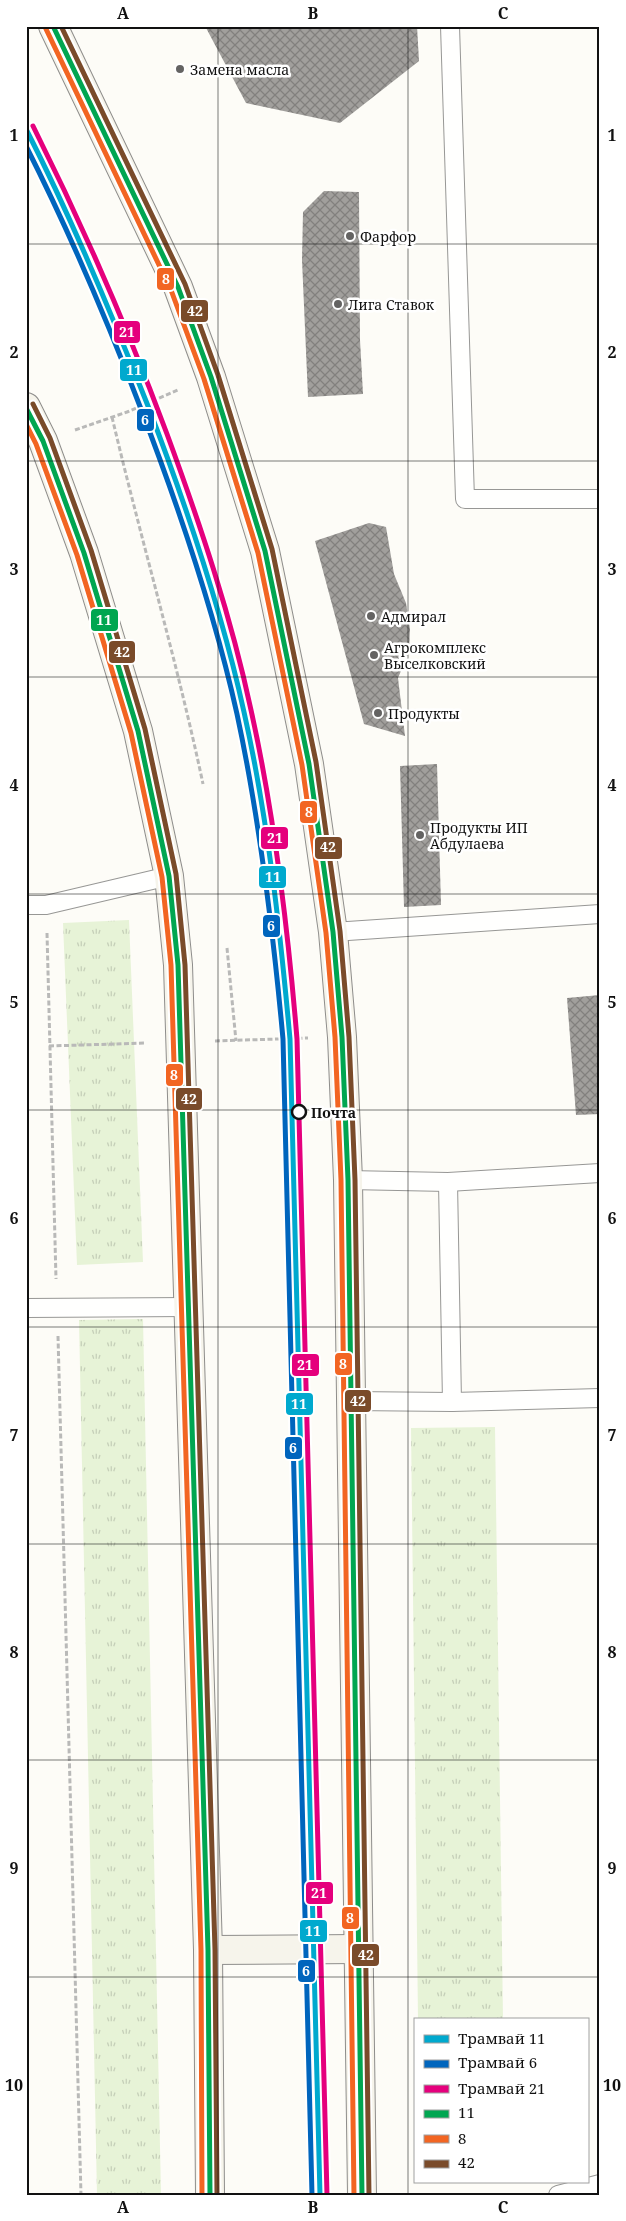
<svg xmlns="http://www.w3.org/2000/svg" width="626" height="2221" font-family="'Noto Serif',serif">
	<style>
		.grass { fill: url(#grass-tufts) }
		.building { fill: url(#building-cross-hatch) }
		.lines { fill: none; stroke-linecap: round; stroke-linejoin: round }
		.lane-casing { stroke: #979795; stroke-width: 20 }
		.secondary-casing { stroke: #8e8d8b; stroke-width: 30 }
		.path { stroke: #b9b9b8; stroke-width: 3; stroke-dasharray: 5 2.5; stroke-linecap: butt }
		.lane { stroke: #fffffe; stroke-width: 18 }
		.secondary { stroke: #f6f4eb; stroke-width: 28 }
		.bus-1-casing { stroke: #fff; stroke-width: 9 }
		.bus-2-casing { stroke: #fff; stroke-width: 9 }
		.bus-3-casing { stroke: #fff; stroke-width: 9 }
		.bus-1 { stroke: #00a651; stroke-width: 5 }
		.bus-2 { stroke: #f26522; stroke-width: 5 }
		.bus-3 { stroke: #7a4b2a; stroke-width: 5 }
		.tram-1-casing { stroke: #fff; stroke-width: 9 }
		.tram-2-casing { stroke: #fff; stroke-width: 9 }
		.tram-3-casing { stroke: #fff; stroke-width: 9 }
		.tram-1 { stroke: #00a9ce; stroke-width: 5 }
		.tram-2 { stroke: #0065bd; stroke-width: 5 }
		.tram-3 { stroke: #e5007d; stroke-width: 5 }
		.grid { fill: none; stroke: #111; stroke-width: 1; stroke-opacity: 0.55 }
		.poi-dot { fill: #646362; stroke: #fff; stroke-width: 2 }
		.stop-dot { fill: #fff; stroke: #111; stroke-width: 2.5 }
		.labels { text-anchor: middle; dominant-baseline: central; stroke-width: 5; stroke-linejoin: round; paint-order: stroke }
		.poi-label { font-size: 14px; fill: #111; stroke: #fff; text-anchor: start }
		.stop-label { font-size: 14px; font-weight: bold; fill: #111; stroke: #fff; text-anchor: start }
		.line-badge { stroke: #fff; stroke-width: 2 }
		.badge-label { font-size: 14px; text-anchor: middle; font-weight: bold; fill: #fff }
		.neatline { fill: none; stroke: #111; stroke-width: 2 }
		.grid-label { font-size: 16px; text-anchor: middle; font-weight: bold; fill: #111 }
	</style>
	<defs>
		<pattern id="grass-tufts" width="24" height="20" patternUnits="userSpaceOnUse" patternTransform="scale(1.25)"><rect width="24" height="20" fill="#e7f3d7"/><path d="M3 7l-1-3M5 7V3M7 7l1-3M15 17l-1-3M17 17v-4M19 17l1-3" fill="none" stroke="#c5cfb8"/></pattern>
		<pattern id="building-cross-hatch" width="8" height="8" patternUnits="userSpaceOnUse" patternTransform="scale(1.25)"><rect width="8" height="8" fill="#a19f9c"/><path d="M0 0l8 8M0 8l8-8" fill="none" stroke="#82807e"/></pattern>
	</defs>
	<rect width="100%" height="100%" fill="#fdfcf7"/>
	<g class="grass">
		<path d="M129,920L143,1262L77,1265L63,923Z"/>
		<path d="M143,1319L161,2195H97L79,1320Z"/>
		<path d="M495,1427L503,2020H418L411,1428Z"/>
	</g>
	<g class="building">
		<path d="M205,26H417L419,61L340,123L246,103Z"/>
		<path d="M324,191L359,192L360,340L363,394L308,397L302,260L303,212Z"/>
		<path d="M369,523L386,527L394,574L406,603L410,629L409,652L398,678L405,736L364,724L315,541Z"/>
		<path d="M437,764L441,905L404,907L400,766Z"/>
		<path d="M600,995V1114L576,1115L567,998Z"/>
	</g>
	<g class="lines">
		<defs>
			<g id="lane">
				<path d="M450,26L465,499H600"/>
				<path d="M26,905H46L169,876"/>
				<path d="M333,932L600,914"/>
				<path d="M348,1180L448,1182L600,1173"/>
				<path d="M448,1182L452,1402"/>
				<path d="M26,1308L189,1307"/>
				<path d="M350,1401L452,1402L600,1398"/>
				<path d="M558,2195L600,2184"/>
			</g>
			<g id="secondary">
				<path d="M53,26L178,287L211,377L265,551L309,764L333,932L342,1037L348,1180L362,2195"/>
				<path d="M26,407L43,441L84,553L138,731L169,876L178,965L208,1950L210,2195"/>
				<path d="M208,1950L360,1949"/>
			</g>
		</defs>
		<use href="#lane" class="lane-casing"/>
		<use href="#secondary" class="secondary-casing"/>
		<g class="path">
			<path d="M112,417C141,540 177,661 203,784"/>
			<path d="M75,430L127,412L178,390"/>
			<path d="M47,933L56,1279"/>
			<path d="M227,948L236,1041"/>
			<path d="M215,1041L308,1038"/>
			<path d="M49,1046L146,1043"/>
			<path d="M58,1336L81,2195"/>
		</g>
		<use href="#lane" class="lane"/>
		<use href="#secondary" class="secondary"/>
		<defs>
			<g id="bus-1">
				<path d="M53,26L178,287L211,377L265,551L309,764L333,932L342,1037L348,1180L362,2195"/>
				<path d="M26,408L43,441L84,553L138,731L169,876L178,965L208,1950L210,2195"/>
			</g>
			<g id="bus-2">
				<path d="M46,29L171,290L204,379L258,553L302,765L326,933L335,1037L341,1180L354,2195"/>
				<path d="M26,424L36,444L77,555L131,733L162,877L171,965L201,1950L202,2195"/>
			</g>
			<g id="bus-3">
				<path d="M61,26L185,284L218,375L272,549L316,762L340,931L349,1037L355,1180L369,2195"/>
				<path d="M33,404L50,438L91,550L145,729L176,874L185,965L215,1950L217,2195"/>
			</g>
		</defs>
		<use href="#bus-1" class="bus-1-casing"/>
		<use href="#bus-2" class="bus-2-casing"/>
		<use href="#bus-3" class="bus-3-casing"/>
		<use href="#bus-1" class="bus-1"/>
		<use href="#bus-2" class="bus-2"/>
		<use href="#bus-3" class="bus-3"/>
		<defs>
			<path id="tram-1" d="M26,129C72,219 111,312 148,406C186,505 221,607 244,712C268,819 280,929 290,1039L320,2195"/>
			<path id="tram-2" d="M26,146C69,231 107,320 141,409C179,508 214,610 237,714C260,821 273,930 283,1039L312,2195"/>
			<path id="tram-3" d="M33,126C83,226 128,329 167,434C200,524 231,616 251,710C275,818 288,929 297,1039L327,2195"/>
		</defs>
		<use href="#tram-1" class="tram-1-casing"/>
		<use href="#tram-2" class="tram-2-casing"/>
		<use href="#tram-3" class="tram-3-casing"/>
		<use href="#tram-1" class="tram-1"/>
		<use href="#tram-2" class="tram-2"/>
		<use href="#tram-3" class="tram-3"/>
	</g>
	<path class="grid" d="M218,26V2195M408,26V2195M26,244H600M26,461H600M26,677H600M26,894H600M26,1110H600M26,1327H600M26,1544H600M26,1760H600M26,1977H600"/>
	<g class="poi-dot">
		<circle cx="180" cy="69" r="5"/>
		<circle cx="350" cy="236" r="5"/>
		<circle cx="338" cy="304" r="5"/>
		<circle cx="371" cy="616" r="5"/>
		<circle cx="374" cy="655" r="5"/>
		<circle cx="378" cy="713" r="5"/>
		<circle cx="420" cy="835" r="5"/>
	</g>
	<circle class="stop-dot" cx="299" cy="1112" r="7"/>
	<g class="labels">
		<g class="poi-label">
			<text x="190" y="69">Замена масла</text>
			<text x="360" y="236">Фарфор</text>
			<text x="348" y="304">Лига Ставок</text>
			<text x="381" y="616">Адмирал</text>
			<text x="384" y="647">Агрокомплекс<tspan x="384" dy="16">Выселковский</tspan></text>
			<text x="388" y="713">Продукты</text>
			<text x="430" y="827">Продукты ИП<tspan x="430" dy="16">Абдулаева</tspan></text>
		</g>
		<g class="stop-label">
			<text x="311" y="1112">Почта</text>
		</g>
	</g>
	<g class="line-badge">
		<rect x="156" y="267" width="19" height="24" rx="5" fill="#f26522"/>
		<rect x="180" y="299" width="29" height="24" rx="5" fill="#7a4b2a"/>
		<rect x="113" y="320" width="28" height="24" rx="5" fill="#e5007d"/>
		<rect x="119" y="358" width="29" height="24" rx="5" fill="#00a9ce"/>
		<rect x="136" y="408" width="19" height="24" rx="5" fill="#0065bd"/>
		<rect x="90" y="608" width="29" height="24" rx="5" fill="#00a651"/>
		<rect x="108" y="640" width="28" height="24" rx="5" fill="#7a4b2a"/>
		<rect x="299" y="800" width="19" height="24" rx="5" fill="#f26522"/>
		<rect x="260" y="826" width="29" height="24" rx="5" fill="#e5007d"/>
		<rect x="314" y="836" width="29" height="24" rx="5" fill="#7a4b2a"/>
		<rect x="258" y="865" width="29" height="24" rx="5" fill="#00a9ce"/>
		<rect x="262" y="914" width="19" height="24" rx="5" fill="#0065bd"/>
		<rect x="165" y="1063" width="19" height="24" rx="5" fill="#f26522"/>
		<rect x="175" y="1087" width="28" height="24" rx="5" fill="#7a4b2a"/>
		<rect x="334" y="1352" width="19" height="24" rx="5" fill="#f26522"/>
		<rect x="291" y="1353" width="29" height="24" rx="5" fill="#e5007d"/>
		<rect x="344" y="1389" width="28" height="24" rx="5" fill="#7a4b2a"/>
		<rect x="285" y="1392" width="29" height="24" rx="5" fill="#00a9ce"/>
		<rect x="284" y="1436" width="19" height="24" rx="5" fill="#0065bd"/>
		<rect x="305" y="1881" width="29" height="24" rx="5" fill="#e5007d"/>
		<rect x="341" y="1906" width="19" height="24" rx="5" fill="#f26522"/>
		<rect x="299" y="1919" width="29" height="24" rx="5" fill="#00a9ce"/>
		<rect x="351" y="1943" width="29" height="24" rx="5" fill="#7a4b2a"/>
		<rect x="297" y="1959" width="19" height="24" rx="5" fill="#0065bd"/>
	</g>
	<g class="badge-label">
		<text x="166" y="284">8</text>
		<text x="195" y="316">42</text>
		<text x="127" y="337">21</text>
		<text x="134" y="375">11</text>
		<text x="145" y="425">6</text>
		<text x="104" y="625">11</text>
		<text x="122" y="657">42</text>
		<text x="309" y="817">8</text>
		<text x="275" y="843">21</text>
		<text x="328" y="852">42</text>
		<text x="273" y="882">11</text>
		<text x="271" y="931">6</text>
		<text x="174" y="1080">8</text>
		<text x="189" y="1104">42</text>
		<text x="343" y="1369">8</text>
		<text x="305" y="1370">21</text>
		<text x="358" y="1406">42</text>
		<text x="299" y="1409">11</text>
		<text x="293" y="1453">6</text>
		<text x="319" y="1898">21</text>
		<text x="350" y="1923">8</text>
		<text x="313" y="1936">11</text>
		<text x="366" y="1960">42</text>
		<text x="306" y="1976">6</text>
	</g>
	<rect width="626" height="2221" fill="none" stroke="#ffffff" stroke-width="55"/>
	<rect x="414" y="2018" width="175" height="165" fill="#ffffff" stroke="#a0a0a0"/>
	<rect x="424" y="2035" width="25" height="8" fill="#00a9ce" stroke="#a0a0a0"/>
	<text x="458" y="2044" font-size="15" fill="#111111">Трамвай 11</text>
	<rect x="424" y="2060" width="25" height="8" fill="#0065bd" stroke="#a0a0a0"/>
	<text x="458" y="2068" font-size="15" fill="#111111">Трамвай 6</text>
	<rect x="424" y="2085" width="25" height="8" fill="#e5007d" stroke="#a0a0a0"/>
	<text x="458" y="2094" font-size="15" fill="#111111">Трамвай 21</text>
	<rect x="424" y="2110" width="25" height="8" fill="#00a651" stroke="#a0a0a0"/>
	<text x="458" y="2118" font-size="15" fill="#111111">11</text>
	<rect x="424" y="2135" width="25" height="8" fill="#f26522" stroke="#a0a0a0"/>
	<text x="458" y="2144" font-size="15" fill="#111111">8</text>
	<rect x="424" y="2160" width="25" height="8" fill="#7a4b2a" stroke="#a0a0a0"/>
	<text x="458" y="2168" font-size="15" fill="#111111">42</text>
	<rect x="28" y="28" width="570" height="2166" class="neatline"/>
	<g class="grid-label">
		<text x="123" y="19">A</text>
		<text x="313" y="19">B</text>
		<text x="503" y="19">C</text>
		<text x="14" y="141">1</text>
		<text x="612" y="141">1</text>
		<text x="14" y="358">2</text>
		<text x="612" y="358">2</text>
		<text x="14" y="575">3</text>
		<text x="612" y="575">3</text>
		<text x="14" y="791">4</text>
		<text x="612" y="791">4</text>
		<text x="14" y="1008">5</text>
		<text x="612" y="1008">5</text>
		<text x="14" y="1224">6</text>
		<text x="612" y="1224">6</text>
		<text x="14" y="1441">7</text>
		<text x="612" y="1441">7</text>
		<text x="14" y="1658">8</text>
		<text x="612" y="1658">8</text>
		<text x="14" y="1874">9</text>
		<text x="612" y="1874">9</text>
		<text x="14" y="2091">10</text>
		<text x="612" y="2091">10</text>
		<text x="123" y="2213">A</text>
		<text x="313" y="2213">B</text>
		<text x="503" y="2213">C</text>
	</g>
</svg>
